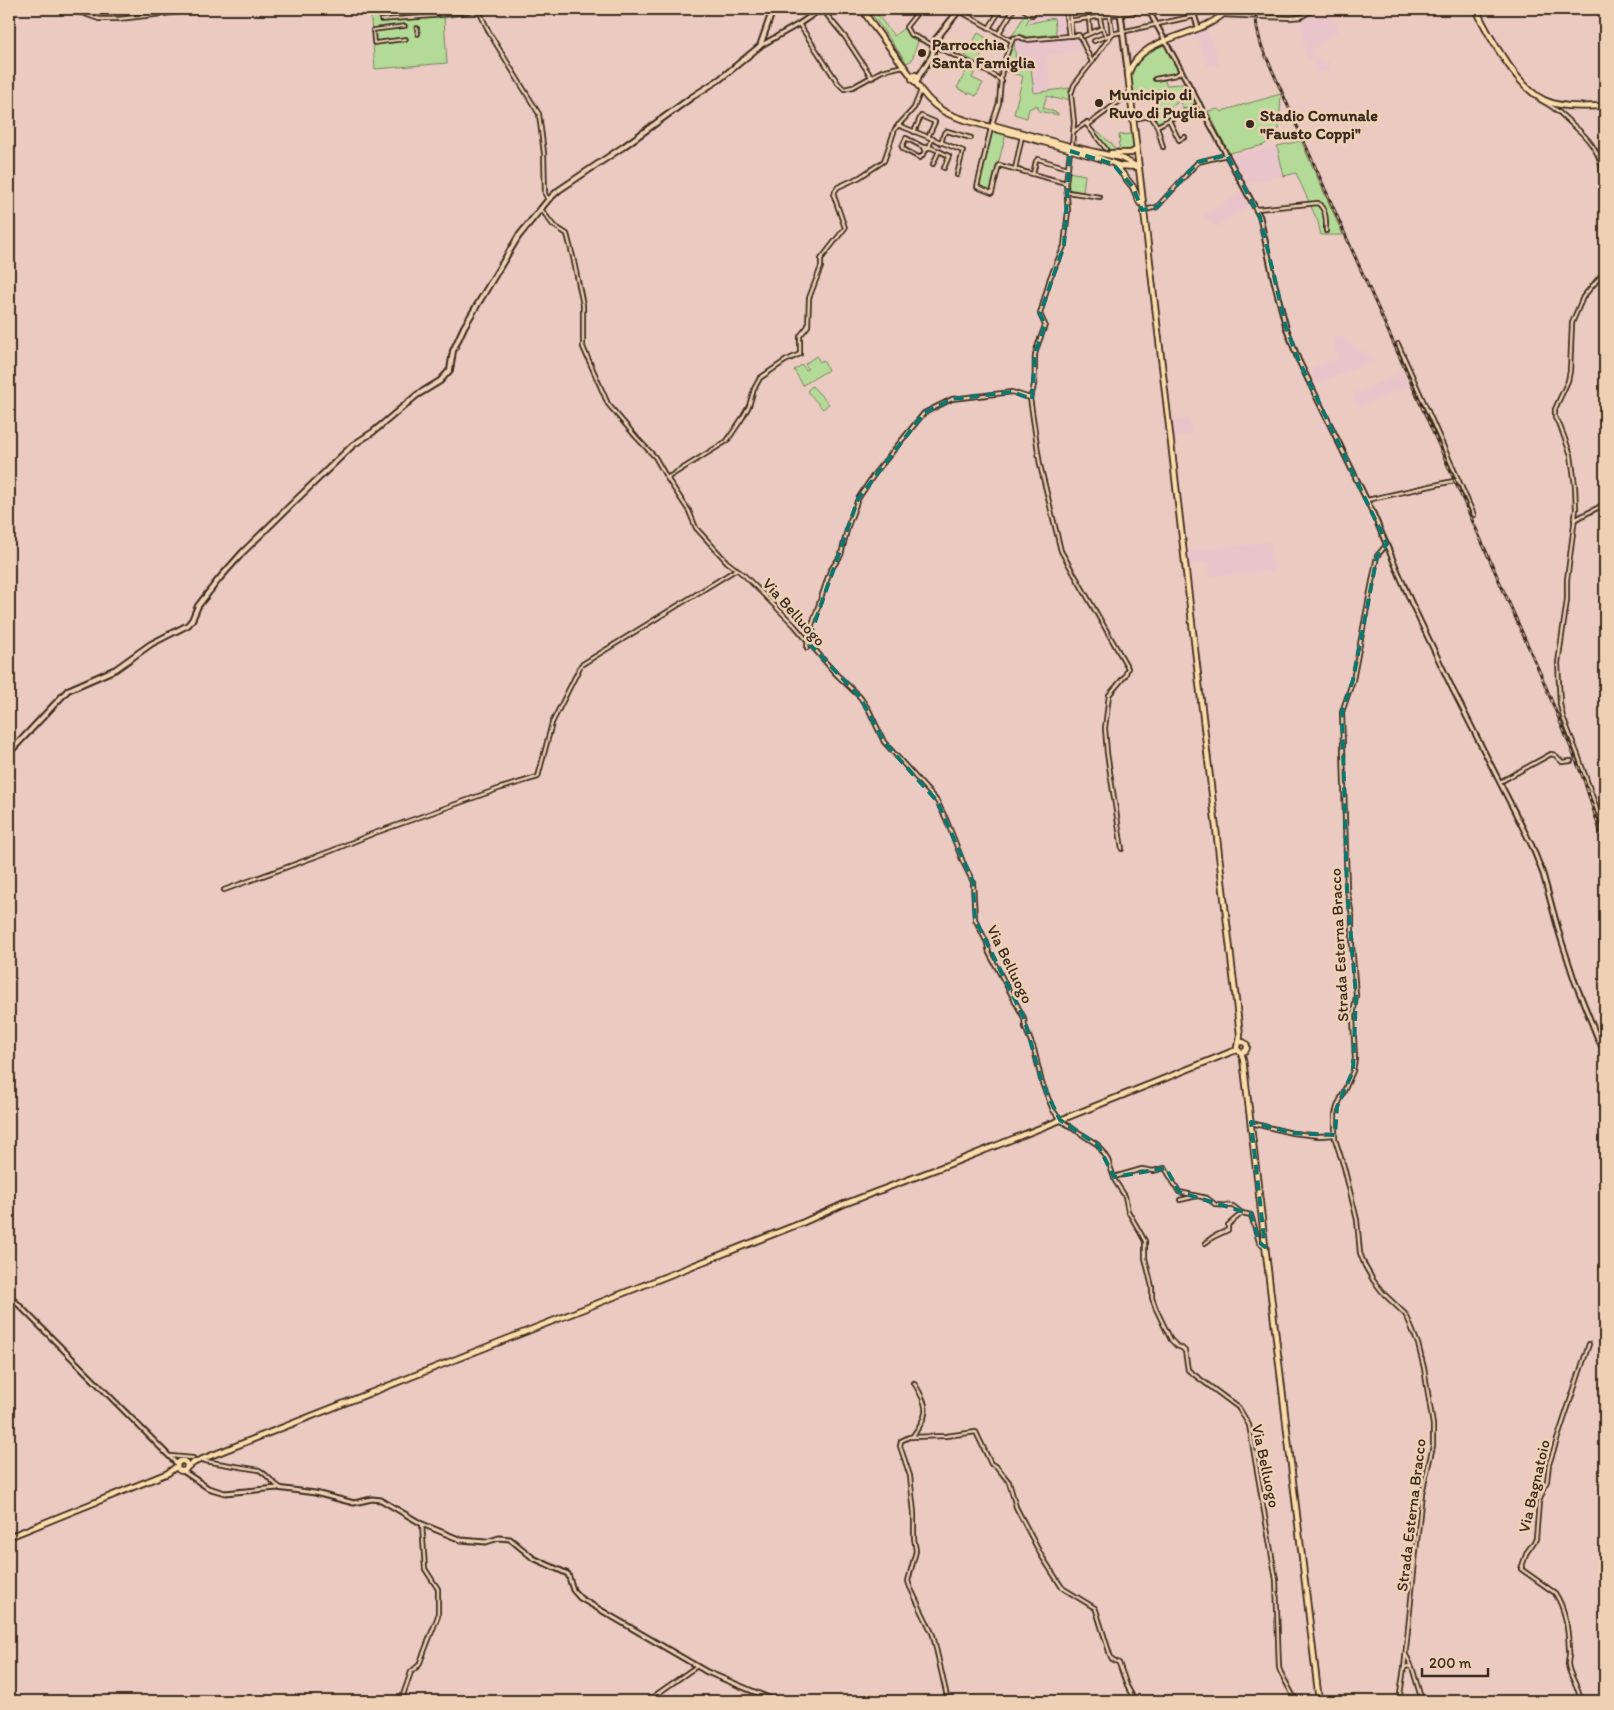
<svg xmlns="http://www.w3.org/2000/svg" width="1614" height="1710" font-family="Itim,sans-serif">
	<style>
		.built { fill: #e9c5cb }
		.green { fill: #b3db97; stroke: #77825a }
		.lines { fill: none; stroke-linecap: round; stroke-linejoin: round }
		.pedestrian-casing { stroke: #3b2a1e; stroke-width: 5.5 }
		.minor-casing { stroke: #3b2a1e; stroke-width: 6 }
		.tertiary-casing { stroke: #3b2a1e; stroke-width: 7 }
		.secondary-casing { stroke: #3b2a1e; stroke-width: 8 }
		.primary-casing { stroke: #3b2a1e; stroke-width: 8 }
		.pedestrian { stroke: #eed1b5; stroke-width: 2 }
		.minor { stroke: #eed1b5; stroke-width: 2.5 }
		.tertiary { stroke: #eed1b5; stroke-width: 3 }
		.secondary { stroke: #eed1b5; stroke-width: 4 }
		.primary { stroke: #fbddab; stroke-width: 4.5 }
		.rail-casing { stroke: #3b2a1e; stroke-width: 3 }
		.rail { stroke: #eed1b5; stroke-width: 1; stroke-dasharray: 4; stroke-linecap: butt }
		.marked { fill: none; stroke: #0f766e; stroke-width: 4; stroke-dasharray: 10 6; stroke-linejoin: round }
		.poi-dot { fill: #3b2a1e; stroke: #eed1b5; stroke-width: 2 }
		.labels { text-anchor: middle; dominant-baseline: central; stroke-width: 5; stroke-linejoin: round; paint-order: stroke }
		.poi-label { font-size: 16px; font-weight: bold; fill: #3b2a1e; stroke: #eed1b5; text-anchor: start }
		.street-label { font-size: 16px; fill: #3b2a1e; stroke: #eed1b5 }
	</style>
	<rect width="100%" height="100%" fill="#ebcac2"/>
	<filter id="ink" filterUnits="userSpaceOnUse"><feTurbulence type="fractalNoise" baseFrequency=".02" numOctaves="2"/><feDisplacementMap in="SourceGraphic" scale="10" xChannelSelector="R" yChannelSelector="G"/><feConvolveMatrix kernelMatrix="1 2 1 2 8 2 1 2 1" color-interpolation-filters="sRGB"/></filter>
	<g filter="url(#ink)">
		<g class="built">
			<path d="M1039,9H1063L1066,33L1056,34L1054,18L1026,24L1031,15L1034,17Z"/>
			<path d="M1315,9H1326L1339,30L1314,49V58L1329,62V71L1314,72V61L1306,57L1300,18Z"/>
			<path d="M1207,27L1220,66H1208L1195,32Z"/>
			<path d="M1079,37L1084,48L1076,52H1064V54L1047,55L1051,91L1034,93L1030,60L1016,62L1014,41L1018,39L1026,42Z"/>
			<path d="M1277,146L1284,176L1245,184L1230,156Z"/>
			<path d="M1243,190L1251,204L1216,227L1202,216Z"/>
			<path d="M1342,336L1353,346L1377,359L1312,386L1311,383L1315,382L1311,368L1338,358L1332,340Z"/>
			<path d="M1404,372L1409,386L1358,408L1353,398L1355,393Z"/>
			<path d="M1190,418L1192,434L1172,438L1170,421Z"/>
			<path d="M1269,542L1275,571L1210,576L1209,562L1187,565L1186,551Z"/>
		</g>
		<g class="green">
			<path d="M370,9H443L444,11L489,9L479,13L444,18L447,63L375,69Z"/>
			<path d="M868,9H873L894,36L904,28L910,37L918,41L912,60L907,63Z"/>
			<path d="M1026,13L1031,15L1026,24L1054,18L1056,34L1026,37L1019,35L1012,36Z"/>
			<path d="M978,33L990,40L977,63L965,56Z"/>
			<path d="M1014,42L1016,61L1030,60L1034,93L1069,88L1070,100L1063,98L1062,100L1047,96L1043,108L1058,113V115L1039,111L1037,105L1029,109L1027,118L1014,114L1023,76L1005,72V61Z"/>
			<path d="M1165,44L1180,70L1175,73L1154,78L1155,81L1165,80L1166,85L1182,84L1187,83L1198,104L1185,110L1180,103L1184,100V97L1181,94L1178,95L1180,98L1177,100V103L1169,108L1173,116L1158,124L1151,114L1158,111L1153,94C1145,94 1139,95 1133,102C1129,67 1131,58 1165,44Z"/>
			<path d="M969,66L976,69L972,78L983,83L976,96L970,93L969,94L957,88Z"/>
			<path d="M1281,94L1279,129L1264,145L1229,153L1208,111L1219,109L1222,112L1225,110Z"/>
			<path d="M993,131L1006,134L991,191L980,187L979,185L991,132Z"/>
			<path d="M1099,132L1110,143L1111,142L1115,150L1120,147L1118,143L1120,142L1119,135L1132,134L1133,150L1111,151L1095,135Z"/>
			<path d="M1301,141L1343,235H1321L1318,222L1296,173L1284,176L1277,146Z"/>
			<path d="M1068,172L1085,175L1083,192L1068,189Z"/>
			<path d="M816,356L820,362L823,360L828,370L803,385L794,370L802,365L806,370L808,369L805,364Z"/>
			<path d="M812,386L829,404L823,409L807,391Z"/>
		</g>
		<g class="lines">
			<defs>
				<g id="pedestrian">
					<path d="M404,13L409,12"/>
					<path d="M381,20L435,16"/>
					<path d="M405,26L373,30L374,43L406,39"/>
					<path d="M417,28L418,34"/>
				</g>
				<g id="minor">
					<path d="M55,9L82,13L99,19H119L188,11L195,9"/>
					<path d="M478,9L490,34L539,114L544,153L545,194L548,199"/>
					<path d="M822,9L845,37L872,78"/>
					<path d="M914,9L917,13L906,27L910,34L990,73L1002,81"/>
					<path d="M956,9L1012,41"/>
					<path d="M988,9L997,14"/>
					<path d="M1022,9L1029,13"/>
					<path d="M1065,9L1069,36"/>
					<path d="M1069,9L1072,36"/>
					<path d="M1088,9L1090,31"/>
					<path d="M1098,9L1102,28"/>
					<path d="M917,13L922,9"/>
					<path d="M1029,13L1032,15L1035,9"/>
					<path d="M1029,13L1032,9"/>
					<path d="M440,15L482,9"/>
					<path d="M1222,15L1290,18L1301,17L1315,9"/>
					<path d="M1067,21L1149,10"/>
					<path d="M799,24L838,83L844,89L853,87L882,71L903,66"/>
					<path d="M989,28L1001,9"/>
					<path d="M999,33L1014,9"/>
					<path d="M1084,36L1102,28L1106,36"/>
					<path d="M1094,41L1112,34L1109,9"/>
					<path d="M1155,79L1176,75L1182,71"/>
					<path d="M1539,99C1543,102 1548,104 1552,107C1560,112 1566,119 1573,125C1598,146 1604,162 1605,194"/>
					<path d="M1132,119L1151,116L1157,126L1163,147"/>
					<path d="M1169,120L1179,140L1185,137"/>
					<path d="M1087,122L1089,123L1088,125L1086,124Z"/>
					<path d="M992,124L999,103L1002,67L1013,38L1020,37L1026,40L1079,35L1092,62"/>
					<path d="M898,125L963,151L957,175"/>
					<path d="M1087,125L1106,149"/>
					<path d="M1088,125L1129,94"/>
					<path d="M1157,126L1200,104"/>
					<path d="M991,128L977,187L992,193L999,165L1066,183"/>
					<path d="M1074,131L1086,123"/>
					<path d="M914,132L921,116L935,122L928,137"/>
					<path d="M941,143L944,133L947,131L971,138"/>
					<path d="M1072,146L1074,122L1071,94L1074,85L1092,62L1112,34L1195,16"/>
					<path d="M923,147L925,152L920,158L903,149L902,147L906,138L923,147H929L932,139"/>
					<path d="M925,151L929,147L939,151L933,164"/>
					<path d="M939,151L949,156L944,168"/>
					<path d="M1070,151L1066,183L1068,211L1064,246L1050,278L1040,314L1045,325C1042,335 1037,345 1035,355C1034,370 1037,384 1030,398L1040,465L1061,551L1128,668L1125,676L1109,695L1105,728L1107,753L1122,849"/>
					<path d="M1015,169L1022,136"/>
					<path d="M1033,174L1036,161L1038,159L1068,168"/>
					<path d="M1067,192L1100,197"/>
					<path d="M541,209L553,225L567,234L573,257L583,305V347L608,404L637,438L655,457L667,478L689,511L696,528L727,562L745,576L794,625L834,672L860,697L869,710L884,742L937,801L946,819L963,862L973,882L975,919L987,943L989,953L1024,1018L1025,1027L1034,1049L1042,1083L1053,1110L1060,1120L1098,1145L1108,1160L1115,1181L1125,1196L1128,1211L1145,1241V1258L1152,1287V1298L1156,1309L1171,1340L1177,1346L1182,1348L1185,1351L1188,1370L1239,1408L1249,1425L1276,1580L1279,1668L1281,1673L1296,1701"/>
					<path d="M1257,209L1318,203C1327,211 1326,220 1326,231"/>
					<path d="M1145,210L1157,207L1198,162L1227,155"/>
					<path d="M1398,344L1474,515"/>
					<path d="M667,478L727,441L743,417L749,406L754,389L760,378L785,361L800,354V336L808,326L809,298L821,267V259L845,228L834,196L835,191L838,187L860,177L884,161L895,129L914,108L921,90"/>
					<path d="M1367,500L1458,480"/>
					<path d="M1574,520L1605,504"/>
					<path d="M1387,544L1377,556L1353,680L1342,712L1347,890L1352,915V945L1356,995L1353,1017L1355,1059L1353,1071L1337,1107L1335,1114V1139L1344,1167L1357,1220L1360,1253L1365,1266L1373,1280L1384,1294L1405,1314L1408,1319L1418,1344L1424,1368L1433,1425V1446L1422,1493L1404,1668"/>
					<path d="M807,648L808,637L830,571L841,555L848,526L858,499L875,473L924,413L952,399L1012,392L1030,398"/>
					<path d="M1500,782L1551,754L1555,755L1562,762L1571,761"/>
					<path d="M1604,830L1578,755L1563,717L1560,704L1558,663L1567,600V580L1576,509L1575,486L1571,455L1560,426L1555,418V409L1568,381L1570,371L1572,323L1583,297L1605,271"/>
					<path d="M224,890L331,851L372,834L501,788L538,777L552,723L581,665L737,569"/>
					<path d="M1251,1123L1292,1133L1319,1136L1335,1135"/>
					<path d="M1114,1177L1142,1169L1153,1171L1165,1168L1179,1192L1207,1198L1216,1205L1233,1206L1242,1213L1251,1215L1259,1242L1264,1246"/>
					<path d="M1180,1200L1197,1196"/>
					<path d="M1205,1243L1213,1237L1228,1230V1225L1242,1213"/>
					<path d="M912,1437C929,1414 930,1408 914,1383"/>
					<path d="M170,1456L193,1458"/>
					<path d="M205,1461L259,1470C267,1474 272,1483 281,1488"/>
					<path d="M1406,1655L1412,1667L1422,1701"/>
					<path d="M401,1701L411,1672L419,1665L438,1616V1589L425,1569L422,1524"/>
					<path d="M647,1701L697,1666"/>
					<path d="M948,1701L933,1635L910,1587L908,1581L916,1551L914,1538V1513L910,1476L900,1446L901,1441L909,1437L946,1436L976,1432L991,1464L996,1466L1009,1482L1016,1507L1041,1555L1061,1586L1064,1589L1095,1608L1096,1610L1110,1655L1112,1659L1119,1663L1127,1686L1135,1701"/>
					<path d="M1399,1701L1404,1668L1408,1666L1411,1667"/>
					<path d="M1580,1701C1580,1686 1569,1677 1568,1664C1568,1659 1570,1654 1569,1649C1568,1629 1566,1610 1555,1593L1521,1569L1527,1552L1536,1539L1539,1502L1547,1481L1549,1464L1589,1344"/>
				</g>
				<g id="tertiary">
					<path d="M1148,9L1260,217L1273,277L1286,327L1298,359L1373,513L1411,602L1453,690L1532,846L1543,874L1560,936L1575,982L1598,1039L1605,1052"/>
					<path d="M1192,9L1198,27"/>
					<path d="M760,46L799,24L821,9"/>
					<path d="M9,1295L178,1465"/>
					<path d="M183,1471L208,1488L225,1493L277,1488L315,1493L354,1503L372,1499L381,1500L422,1524L461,1540L486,1542L499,1538L510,1539L533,1558L568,1574L573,1590L580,1598L707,1672L776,1701"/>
				</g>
				<g id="secondary">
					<path d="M1120,9L1128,74"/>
					<path d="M917,79L932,56L936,39L960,9"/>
					<path d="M9,753L68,690L116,669L151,644L188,625L192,620L198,606L219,579L243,552L296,500L353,445L373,432L417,395L440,381L450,370L453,351L464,327L518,237L548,200L559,190L623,147L692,97L720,79L760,46L773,9"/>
				</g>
				<g id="primary">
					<path d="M862,9L874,27L912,77"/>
					<path d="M1228,9C1202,40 1144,31 1128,74L1240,1035L1239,1043"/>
					<path d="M1476,9C1488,35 1518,88 1544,100C1563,109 1585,106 1605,106"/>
					<circle cx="915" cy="78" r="3"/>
					<path d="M915,81C935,115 955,117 990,127"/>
					<path d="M993,125L1069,146"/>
					<path d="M992,128L1069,149"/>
					<path d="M1073,147L1121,158L1138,167"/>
					<path d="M1072,150L1099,158L1121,166L1138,167"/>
					<path d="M1111,153H1131L1136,150"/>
					<path d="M1116,166L1133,187L1140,203"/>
					<circle cx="1242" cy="1047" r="5"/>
					<path d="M1241,1052L1243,1059L1319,1701"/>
					<circle cx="182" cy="1466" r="5"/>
					<path d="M187,1467L195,1462L804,1222L844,1204L955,1162L1231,1052L1238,1050"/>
					<path d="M9,1537L168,1473L177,1466"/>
				</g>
			</defs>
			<use href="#pedestrian" class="pedestrian-casing"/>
			<use href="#minor" class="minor-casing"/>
			<use href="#tertiary" class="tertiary-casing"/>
			<use href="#secondary" class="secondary-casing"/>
			<use href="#primary" class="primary-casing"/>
			<use href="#pedestrian" class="pedestrian"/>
			<use href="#minor" class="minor"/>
			<use href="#tertiary" class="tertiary"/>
			<use href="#secondary" class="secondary"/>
			<use href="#primary" class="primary"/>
			<defs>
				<path id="rail" d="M1255,9L1257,28L1261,45L1541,675L1584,780L1605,847"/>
			</defs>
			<use href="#rail" class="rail-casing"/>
			<use href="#rail" class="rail"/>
		</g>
	</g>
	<path class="marked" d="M1070,151L1113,164L1133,187L1142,210L1157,207L1198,162L1227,155L1260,217L1286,327L1298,359L1387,544L1377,556L1353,680L1342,712L1347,890L1356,995L1353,1071L1337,1107L1335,1135L1292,1133L1251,1122L1265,1247L1259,1242L1251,1214L1179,1192L1166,1168L1114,1177L1098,1145L1060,1120L1042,1083L1024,1018L975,919L973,882L937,801L884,742L860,697L808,642L858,499L924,413L952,399L1012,392L1032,399L1035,354L1045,325L1040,314L1064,246Z"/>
	<g class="poi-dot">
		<circle cx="922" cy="53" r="5"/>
		<circle cx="1099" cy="103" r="5"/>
		<circle cx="1250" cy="124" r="5"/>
	</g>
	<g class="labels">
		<g class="poi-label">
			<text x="932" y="44">Parrocchia<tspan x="932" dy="18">Santa Famiglia</tspan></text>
			<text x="1109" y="94">Municipio di<tspan x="1109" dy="18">Ruvo di Puglia</tspan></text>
			<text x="1260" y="115">Stadio Comunale<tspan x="1260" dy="18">"Fausto Coppi"</tspan></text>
		</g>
		<g class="street-label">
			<text transform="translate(794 612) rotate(48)">Via Belluogo</text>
			<text transform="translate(1339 945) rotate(-93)">Strada Esterna Bracco</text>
			<text transform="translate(1010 964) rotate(64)">Via Belluogo</text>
			<text transform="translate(1266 1466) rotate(78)">Via Belluogo</text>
			<text transform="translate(1534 1486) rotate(-77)">Via Bagnatoio</text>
			<text transform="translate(1411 1515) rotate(-83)">Strada Esterna Bracco</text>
		</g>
	</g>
	<rect width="1614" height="1710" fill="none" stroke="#eed1b5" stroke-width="30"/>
	<rect x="15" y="15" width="1584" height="1680" fill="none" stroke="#3b2a1e" stroke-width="2" filter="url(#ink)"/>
	<path d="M1422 1668v8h66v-8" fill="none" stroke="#3b2a1e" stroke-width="2.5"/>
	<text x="1429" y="1668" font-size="15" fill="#3b2a1e" stroke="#eed1b5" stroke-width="4" paint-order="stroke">200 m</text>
</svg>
